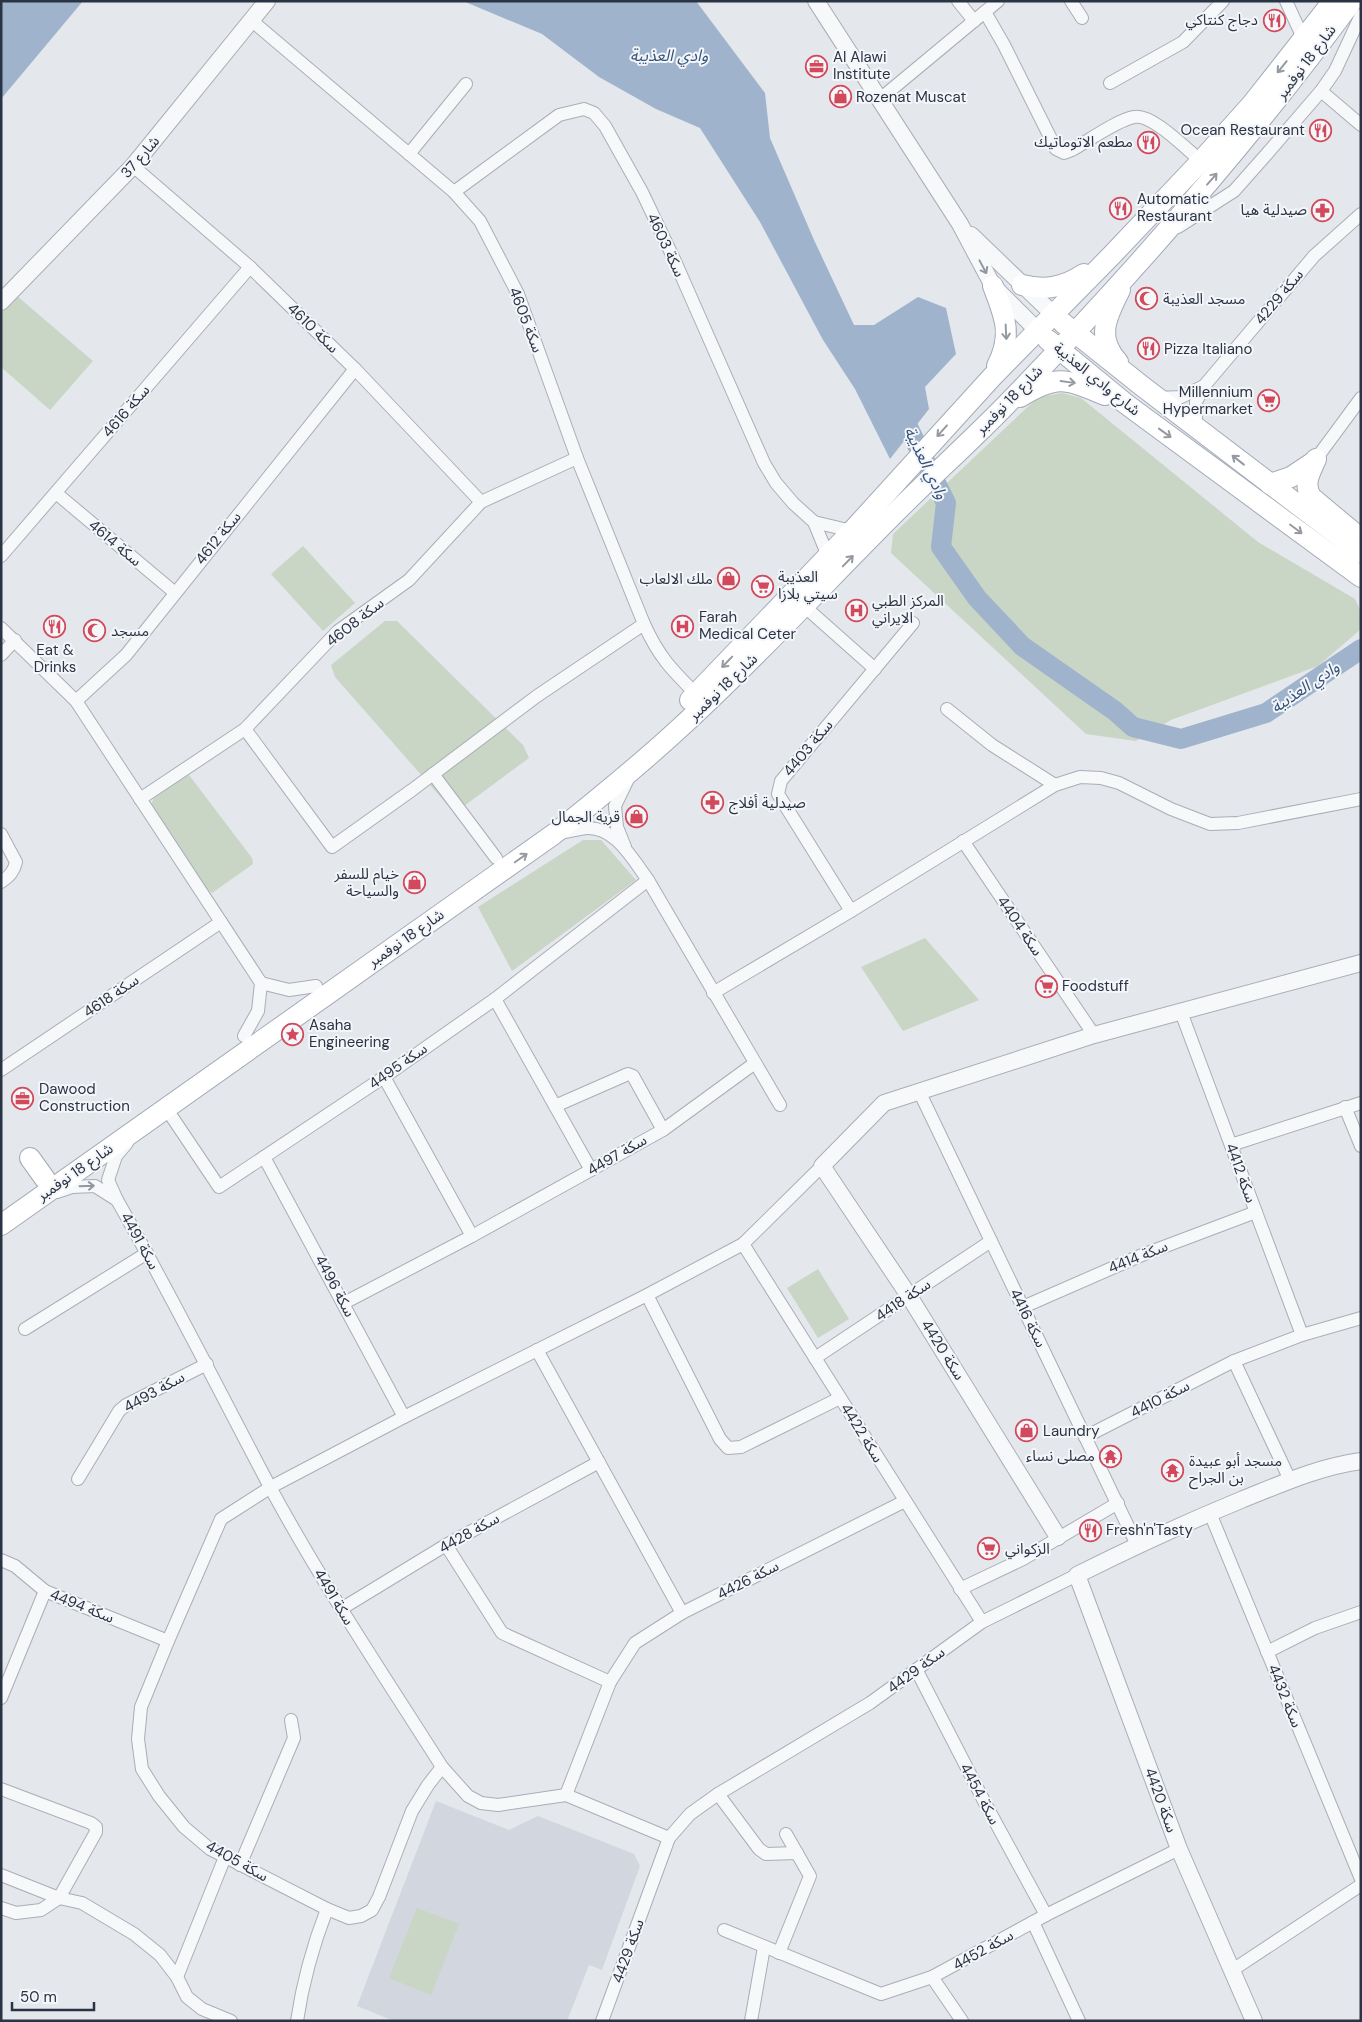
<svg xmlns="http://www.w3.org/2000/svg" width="1362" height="2022" font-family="'DM Sans','Noto Sans Arabic',sans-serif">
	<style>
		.built { fill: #d2d6de }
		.green { fill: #c9d6c5 }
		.water { fill: #9fb4cc }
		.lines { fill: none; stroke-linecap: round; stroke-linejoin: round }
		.river { stroke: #9fb4cc; stroke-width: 20 }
		.minor-casing { stroke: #a9aeb7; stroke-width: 14 }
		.tertiary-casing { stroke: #a9aeb7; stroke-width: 18 }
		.primary-casing { stroke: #a3abb8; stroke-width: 22 }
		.minor { stroke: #f7f8fa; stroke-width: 12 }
		.tertiary { stroke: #f7f8fa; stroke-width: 16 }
		.primary { stroke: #fff; stroke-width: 20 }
		.oneway { stroke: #959aa2 }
		.oneway2 { stroke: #9196a0 }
		.labels { text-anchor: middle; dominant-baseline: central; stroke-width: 4; stroke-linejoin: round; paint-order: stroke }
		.poi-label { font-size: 15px; fill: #2b3445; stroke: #f4f6f9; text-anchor: start }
		.street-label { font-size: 15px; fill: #2b3445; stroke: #f4f6f9 }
		.water-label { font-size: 16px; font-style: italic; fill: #34527a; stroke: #f4f6f9 }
	</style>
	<rect width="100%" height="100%" fill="#e4e7ec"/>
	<path class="built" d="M436,1801L509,1830L538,1816L634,1854L640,1866L602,1970L589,1965L567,2021H394L357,2006Z"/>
	<g class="green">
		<path d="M17,296L93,361L50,410L1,367V313Z"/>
		<path d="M1062,393L1081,398L1258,542L1355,599L1361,612V629L1318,666L1171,720L1136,741L1086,734L891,553L893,534L1038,397Z"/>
		<path d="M303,546L355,603L323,631L271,574Z"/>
		<path d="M385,621H397L523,745L529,758L460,809L452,810L335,677L331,665Z"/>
		<path d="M189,775L252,858L253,864L212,893L206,889L151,805L154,797L184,776Z"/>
		<path d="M583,840H601L636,880L512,971L478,907Z"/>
		<path d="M925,938L979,1000L903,1031L861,967Z"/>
		<path d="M818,1269L849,1319L818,1338L787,1288Z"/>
		<path d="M417,1908L459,1924L431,1995L389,1978Z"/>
	</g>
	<g class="water">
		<path d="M1,1H83L1,99Z"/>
		<path d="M463,1H696L765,93L770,138L814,240L854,325H874L918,297L946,308L956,354L925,387L929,409L890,459L855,389L823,340L760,222L700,128L656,109L599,77L542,34Z"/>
	</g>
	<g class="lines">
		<path class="river" d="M899,409L946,503L941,547L977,598L1022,646L1115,711L1133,727L1181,739L1266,713L1361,649"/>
		<defs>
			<g id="minor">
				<path d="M958,1L974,21"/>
				<path d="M1071,1L1082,18"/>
				<path d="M1286,1L1304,40"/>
				<path d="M985,12L1004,45L1056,149L1064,153L1072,150C1088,141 1117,120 1134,117C1152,113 1187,150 1201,161"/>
				<path d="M251,20L454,192L480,221L518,294L577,458L644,624C659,657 671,669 696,694"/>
				<path d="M1110,83L1183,42L1223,1"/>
				<path d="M1321,91L1361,125"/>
				<path d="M880,99L998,1"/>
				<path d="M409,154L466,84"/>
				<path d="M133,166L250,267L355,369L481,502"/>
				<path d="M454,192L559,115L584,109L594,113L605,126L642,192L674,259L764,463L776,483L793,503L814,522L828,556"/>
				<path d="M1178,227L1234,191L1265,156L1321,91L1335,71L1361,15"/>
				<path d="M1157,398L1181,397L1204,386"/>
				<path d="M1196,428V402L1204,386L1314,256L1361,214"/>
				<path d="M1316,459L1361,398"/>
				<path d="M56,493L174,592"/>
				<path d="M814,522L852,531"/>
				<path d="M1,556L250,267"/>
				<path d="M804,606L875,669"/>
				<path d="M1,628L76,701L261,983L258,1011L244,1036"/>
				<path d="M1,655L15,640"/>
				<path d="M76,701L126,655L355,369"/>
				<path d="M947,709L992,745L1055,785"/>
				<path d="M245,729L332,847L412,790L537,696L644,624"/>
				<path d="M433,774L496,858"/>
				<path d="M140,799L245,729L338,631L409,580L481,502L577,458"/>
				<path d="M559,833C568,832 578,829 587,828C616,827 633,860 648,880L780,1105"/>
				<path d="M1,834L16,862C14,871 10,876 1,882"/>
				<path d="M963,841L1094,1035"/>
				<path d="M625,847L617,827L615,806L629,777"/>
				<path d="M851,911L778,794L781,781L913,623"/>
				<path d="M261,983L289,990L316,986"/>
				<path d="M713,993L851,911L1055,785L1080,777L1101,778L1119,783L1171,809L1210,824L1238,823L1361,799"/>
				<path d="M495,999L591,1170"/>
				<path d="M1181,1012L1302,1335"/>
				<path d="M1,1070L221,922"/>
				<path d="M384,1077L472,1236"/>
				<path d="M919,1091L1137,1545"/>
				<path d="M555,1106L628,1074L633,1076L663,1130"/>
				<path d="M1345,1107L1361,1146"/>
				<path d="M166,1108L219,1187L384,1077L495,999L648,880"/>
				<path d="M1231,1145L1361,1103"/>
				<path d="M264,1157L404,1417"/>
				<path d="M57,1192L72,1187L95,1186L117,1200L108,1180L116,1156L127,1143"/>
				<path d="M117,1200C171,1294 219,1391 270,1487C322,1583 383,1674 442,1767L468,1796L481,1803L498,1805L566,1795L669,1838"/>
				<path d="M743,1244L982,1622"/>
				<path d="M647,1295L720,1439L728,1448L741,1447L840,1398"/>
				<path d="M344,1303L472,1236L663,1130L755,1063"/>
				<path d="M1023,1307L1142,1255L1256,1212"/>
				<path d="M25,1329L147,1253"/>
				<path d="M537,1350L682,1613"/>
				<path d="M815,1358L991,1241"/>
				<path d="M1234,1361L1290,1480"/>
				<path d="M1085,1437L1234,1361L1302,1335L1361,1318"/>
				<path d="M78,1479L119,1411L126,1405L207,1364"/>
				<path d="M1210,1513L1361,1879"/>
				<path d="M446,1545L502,1633L610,1682"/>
				<path d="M1,1560L15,1566L45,1591L168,1641"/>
				<path d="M960,1589L1023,1559L1118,1503"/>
				<path d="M341,1609L446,1545L599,1462"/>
				<path d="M1267,1652L1315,1628L1361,1612"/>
				<path d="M917,1671L985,1803L1046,1915"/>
				<path d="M1,1698L45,1591"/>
				<path d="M442,1767L428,1785L412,1811L379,1897L372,1910L361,1916L349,1918L327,1909L210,1849L184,1827L159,1796L142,1769L138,1739L141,1707L168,1641L221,1519L271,1487L404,1417L647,1295L743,1244L822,1166"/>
				<path d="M1,1789L91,1823L96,1827V1832L59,1898L41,1910L16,1913L1,1908"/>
				<path d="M718,1794L759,1849L766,1854L797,1853"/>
				<path d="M566,1795L610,1682L635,1643L682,1613L905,1501"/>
				<path d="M240,1865L294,1738L291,1720"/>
				<path d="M1,1875L59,1898L82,1903L134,1934L160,1955L177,1977L187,1997L202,2009L231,2021"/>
				<path d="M1033,1922L1079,2021"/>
				<path d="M724,1930L881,1994L932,1977L1046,1915L1179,1849"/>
				<path d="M779,1953L810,1876L786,1834"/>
				<path d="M1231,1971L1361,1885"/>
				<path d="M177,1977L225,1857"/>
				<path d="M932,1977L962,2021"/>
				<path d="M297,2021C303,1980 312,1948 327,1909"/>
				<path d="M602,2021L669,1838L690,1814L718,1794L870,1703L982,1622L1077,1575"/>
				<path d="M751,2021L764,1947"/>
			</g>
			<g id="tertiary">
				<path d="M816,1L960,224L993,286L1037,330"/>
				<path d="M971,235L1053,314"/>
				<path d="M1,302L133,166L267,1"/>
				<path d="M1058,1537L909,1296L822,1166L884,1103L1094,1035L1361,963"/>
				<path d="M1254,2021L1179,1849L1077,1575C1131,1548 1185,1523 1241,1500C1281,1484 1318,1467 1361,1461"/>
			</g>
			<g id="primary">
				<path d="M1022,285C1046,291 1064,287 1084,274"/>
				<path d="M993,286C1005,317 1013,335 997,366"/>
				<path d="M1063,323L1142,386L1361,553"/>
				<path d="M1048,340L1126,404L1361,577"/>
				<path d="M1118,362C1095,337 1107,316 1120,290"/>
				<path d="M1020,397C1058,374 1066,379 1105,395"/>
				<path d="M1316,459C1310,473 1303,483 1311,497L1353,532"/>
				<path d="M1270,484L1291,477L1315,461"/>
				<path d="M690,700L852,531L992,377L1111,256L1201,161L1252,104L1333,1"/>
				<path d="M30,1158L45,1179"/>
				<path d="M1,1225L554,834C598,799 641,764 683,725C757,657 825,583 896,512C933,475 972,440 1008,403C1131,276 1248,143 1352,1"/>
			</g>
		</defs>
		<use href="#minor" class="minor-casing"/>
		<use href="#tertiary" class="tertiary-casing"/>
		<use href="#primary" class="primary-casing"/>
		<use href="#minor" class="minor"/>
		<use href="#tertiary" class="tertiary"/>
		<use href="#primary" class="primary"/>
	</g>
	<defs><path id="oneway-shaft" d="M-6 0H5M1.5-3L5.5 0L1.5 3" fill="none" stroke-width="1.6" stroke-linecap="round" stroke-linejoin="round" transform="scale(1.25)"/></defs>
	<g class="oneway">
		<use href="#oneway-shaft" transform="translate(1282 67) rotate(129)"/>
		<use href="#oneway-shaft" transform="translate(1212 179) rotate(-49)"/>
		<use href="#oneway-shaft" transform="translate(1006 332) rotate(87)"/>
		<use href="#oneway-shaft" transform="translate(1068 382) rotate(8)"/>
		<use href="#oneway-shaft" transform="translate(942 431) rotate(132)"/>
		<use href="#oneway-shaft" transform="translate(1165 433) rotate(36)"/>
		<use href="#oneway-shaft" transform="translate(1238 460) rotate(-142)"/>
		<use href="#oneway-shaft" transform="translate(1296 529) rotate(37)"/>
		<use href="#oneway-shaft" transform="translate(848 561) rotate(-46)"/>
		<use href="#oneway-shaft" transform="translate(727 662) rotate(134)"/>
		<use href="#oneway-shaft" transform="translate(521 858) rotate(-35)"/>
	</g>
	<g class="oneway2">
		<use href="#oneway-shaft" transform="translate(983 267) rotate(62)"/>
		<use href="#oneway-shaft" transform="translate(87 1186) rotate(-2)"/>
	</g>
	<defs>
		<symbol id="restaurant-ring" viewBox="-11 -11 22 22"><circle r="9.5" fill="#f4f6f9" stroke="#d1495b" stroke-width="1.5"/><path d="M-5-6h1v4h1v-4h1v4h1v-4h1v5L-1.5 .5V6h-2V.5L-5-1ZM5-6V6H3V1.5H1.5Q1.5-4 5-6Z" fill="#d1495b"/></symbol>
		<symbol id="office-ring" viewBox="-11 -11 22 22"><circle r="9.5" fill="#f4f6f9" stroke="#d1495b" stroke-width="1.5"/><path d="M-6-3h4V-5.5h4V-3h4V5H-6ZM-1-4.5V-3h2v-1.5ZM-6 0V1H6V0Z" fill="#d1495b"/></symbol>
		<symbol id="shop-ring" viewBox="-11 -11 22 22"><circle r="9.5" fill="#f4f6f9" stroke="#d1495b" stroke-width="1.5"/><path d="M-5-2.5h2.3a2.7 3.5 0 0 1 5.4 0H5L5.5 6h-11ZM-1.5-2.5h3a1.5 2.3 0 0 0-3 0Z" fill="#d1495b"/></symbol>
		<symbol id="pharmacy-ring" viewBox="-11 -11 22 22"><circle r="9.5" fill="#f4f6f9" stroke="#d1495b" stroke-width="1.5"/><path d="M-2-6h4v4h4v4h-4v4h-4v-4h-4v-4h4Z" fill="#d1495b"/></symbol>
		<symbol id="mosque-ring" viewBox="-11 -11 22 22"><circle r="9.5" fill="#f4f6f9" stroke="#d1495b" stroke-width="1.5"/><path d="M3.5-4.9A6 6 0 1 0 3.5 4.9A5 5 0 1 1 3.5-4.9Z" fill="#d1495b"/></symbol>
		<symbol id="supermarket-ring" viewBox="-11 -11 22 22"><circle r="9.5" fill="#f4f6f9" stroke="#d1495b" stroke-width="1.5"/><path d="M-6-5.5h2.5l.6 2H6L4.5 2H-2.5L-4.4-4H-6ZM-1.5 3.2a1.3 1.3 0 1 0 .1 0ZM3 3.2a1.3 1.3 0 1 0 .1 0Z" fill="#d1495b"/></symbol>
		<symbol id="hospital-ring" viewBox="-11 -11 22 22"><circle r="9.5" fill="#f4f6f9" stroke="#d1495b" stroke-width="1.5"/><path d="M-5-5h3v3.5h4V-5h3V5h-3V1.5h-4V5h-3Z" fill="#d1495b"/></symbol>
		<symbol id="sight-ring" viewBox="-11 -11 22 22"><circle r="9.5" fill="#f4f6f9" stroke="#d1495b" stroke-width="1.5"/><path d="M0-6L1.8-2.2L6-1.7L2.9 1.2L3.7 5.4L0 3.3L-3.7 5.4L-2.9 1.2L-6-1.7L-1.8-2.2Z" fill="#d1495b"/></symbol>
		<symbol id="temple-ring" viewBox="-11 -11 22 22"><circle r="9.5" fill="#f4f6f9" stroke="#d1495b" stroke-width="1.5"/><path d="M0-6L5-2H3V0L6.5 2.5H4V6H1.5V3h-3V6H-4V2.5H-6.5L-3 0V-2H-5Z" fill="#d1495b"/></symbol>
	</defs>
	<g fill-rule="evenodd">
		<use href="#restaurant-ring" x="1262" y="8" width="25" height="25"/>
		<use href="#office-ring" x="804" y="54" width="25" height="25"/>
		<use href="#shop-ring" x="828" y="84" width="25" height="25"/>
		<use href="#restaurant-ring" x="1308" y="118" width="25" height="25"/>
		<use href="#restaurant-ring" x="1136" y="130" width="25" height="25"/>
		<use href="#restaurant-ring" x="1108" y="196" width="25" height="25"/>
		<use href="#pharmacy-ring" x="1310" y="198" width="25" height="25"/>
		<use href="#mosque-ring" x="1134" y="286" width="25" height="25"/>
		<use href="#restaurant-ring" x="1136" y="336" width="25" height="25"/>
		<use href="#supermarket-ring" x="1256" y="388" width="25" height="25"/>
		<use href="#shop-ring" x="716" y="566" width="25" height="25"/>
		<use href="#supermarket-ring" x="750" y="574" width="25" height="25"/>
		<use href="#hospital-ring" x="844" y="598" width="25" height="25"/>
		<use href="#hospital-ring" x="670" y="614" width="25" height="25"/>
		<use href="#restaurant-ring" x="42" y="614" width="25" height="25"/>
		<use href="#mosque-ring" x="82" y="618" width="25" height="25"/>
		<use href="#pharmacy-ring" x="700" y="790" width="25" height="25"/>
		<use href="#shop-ring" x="624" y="804" width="25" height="25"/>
		<use href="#shop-ring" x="402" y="870" width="25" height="25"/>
		<use href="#supermarket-ring" x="1034" y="974" width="25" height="25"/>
		<use href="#sight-ring" x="280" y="1022" width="25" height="25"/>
		<use href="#office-ring" x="10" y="1086" width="25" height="25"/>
		<use href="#shop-ring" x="1014" y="1418" width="25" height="25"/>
		<use href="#temple-ring" x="1098" y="1444" width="25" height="25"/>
		<use href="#temple-ring" x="1160" y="1458" width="25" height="25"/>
		<use href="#restaurant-ring" x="1078" y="1518" width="25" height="25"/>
		<use href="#supermarket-ring" x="976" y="1536" width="25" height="25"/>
	</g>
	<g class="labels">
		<g class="poi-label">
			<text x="1258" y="20" text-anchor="end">دجاج كنتاكي</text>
			<text x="833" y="57">Al Alawi<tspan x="833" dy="17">Institute</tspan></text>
			<text x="856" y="97">Rozenat Muscat</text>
			<text x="1305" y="130" text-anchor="end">Ocean Restaurant</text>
			<text x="1133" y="142" text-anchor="end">مطعم الاتوماتيك</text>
			<text x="1137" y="199">Automatic<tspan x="1137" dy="17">Restaurant</tspan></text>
			<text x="1307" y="210" text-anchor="end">صيدلية هيا</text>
			<text x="1163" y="299">مسجد العذيبة</text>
			<text x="1164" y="349">Pizza Italiano</text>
			<text x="1253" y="392" text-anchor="end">Millennium<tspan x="1253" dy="17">Hypermarket</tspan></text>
			<text x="778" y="577">العذيبة<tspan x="778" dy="17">سيتي بلازا</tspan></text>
			<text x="713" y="579" text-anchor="end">ملك الالعاب</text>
			<text x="872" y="601">المركز الطبي<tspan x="872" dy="17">الايراني</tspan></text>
			<text x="699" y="617">Farah<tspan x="699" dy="17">Medical Ceter</tspan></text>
			<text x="111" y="631">مسجد</text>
			<text x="55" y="650" text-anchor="middle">Eat &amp;<tspan x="55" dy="17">Drinks</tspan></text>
			<text x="729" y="803">صيدلية أفلاج</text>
			<text x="620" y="817" text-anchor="end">قرية الجمال</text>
			<text x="399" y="874" text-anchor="end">خيام للسفر<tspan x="399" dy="17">والسياحة</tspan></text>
			<text x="1062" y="986">Foodstuff</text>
			<text x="309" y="1025">Asaha<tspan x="309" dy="17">Engineering</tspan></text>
			<text x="39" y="1089">Dawood<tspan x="39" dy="17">Construction</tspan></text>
			<text x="1043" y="1431">Laundry</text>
			<text x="1095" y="1456" text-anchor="end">مصلى نساء</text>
			<text x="1189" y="1461">مسجد أبو عبيدة<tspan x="1189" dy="17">بن الجراح</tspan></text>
			<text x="1106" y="1530">Fresh'n'Tasty</text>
			<text x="1005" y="1549">الزكواني</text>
		</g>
		<g class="street-label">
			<text transform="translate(1306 62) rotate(-53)">شارع 18 نوفمبر</text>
			<text transform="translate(140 157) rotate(-49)">شارع 37</text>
			<text transform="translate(666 245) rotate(65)">سكة 4603</text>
			<text transform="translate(1279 297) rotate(-50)">سكة 4229</text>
			<text transform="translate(526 320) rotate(69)">سكة 4605</text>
			<text transform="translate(313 328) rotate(44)">سكة 4610</text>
			<text transform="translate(1097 379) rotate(39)">شارع وادي العذيبة</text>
			<text transform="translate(1009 400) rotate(-46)">شارع 18 نوفمبر</text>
			<text transform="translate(126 411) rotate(-49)">سكة 4616</text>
			<text transform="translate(218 538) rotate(-51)">سكة 4612</text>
			<text transform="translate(115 543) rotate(40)">سكة 4614</text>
			<text transform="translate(355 622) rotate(-38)">سكة 4608</text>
			<text transform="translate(723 687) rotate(-44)">شارع 18 نوفمبر</text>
			<text transform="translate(808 748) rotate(-50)">سكة 4403</text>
			<text transform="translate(1020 926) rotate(56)">سكة 4404</text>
			<text transform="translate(406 938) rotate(-35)">شارع 18 نوفمبر</text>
			<text transform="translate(111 996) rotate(-34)">سكة 4618</text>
			<text transform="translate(398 1066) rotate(-35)">سكة 4495</text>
			<text transform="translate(617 1155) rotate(-30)">سكة 4497</text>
			<text transform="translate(75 1172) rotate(-35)">شارع 18 نوفمبر</text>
			<text transform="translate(1241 1173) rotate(70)">سكة 4412</text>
			<text transform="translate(140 1241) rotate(61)">سكة 4491</text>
			<text transform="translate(1138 1257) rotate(-22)">سكة 4414</text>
			<text transform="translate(335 1286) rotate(62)">سكة 4496</text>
			<text transform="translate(903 1300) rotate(-34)">سكة 4418</text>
			<text transform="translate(1028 1318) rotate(64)">سكة 4416</text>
			<text transform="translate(943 1350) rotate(58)">سكة 4420</text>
			<text transform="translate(154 1392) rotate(-29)">سكة 4493</text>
			<text transform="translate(1160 1399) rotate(-27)">سكة 4410</text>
			<text transform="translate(862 1433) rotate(58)">سكة 4422</text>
			<text transform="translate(469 1533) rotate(-29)">سكة 4428</text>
			<text transform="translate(748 1580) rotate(-27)">سكة 4426</text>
			<text transform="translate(334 1597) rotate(59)">سكة 4491</text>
			<text transform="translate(82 1606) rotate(22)">سكة 4494</text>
			<text transform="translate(916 1670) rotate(-36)">سكة 4429</text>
			<text transform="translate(1285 1696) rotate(68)">سكة 4432</text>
			<text transform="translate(980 1794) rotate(62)">سكة 4454</text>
			<text transform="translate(1161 1800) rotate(70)">سكة 4420</text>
			<text transform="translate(237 1861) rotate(29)">سكة 4405</text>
			<text transform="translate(983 1950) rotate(-29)">سكة 4452</text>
			<text transform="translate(628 1951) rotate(-70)">سكة 4429</text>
		</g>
		<g class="water-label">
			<text x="669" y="55">وادي العذيبة</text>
			<text transform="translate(926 463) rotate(64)">وادي العذيبة</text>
			<text transform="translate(1305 687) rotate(-34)">وادي العذيبة</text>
		</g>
	</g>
	<rect width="1362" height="2022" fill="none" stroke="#2b3445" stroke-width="5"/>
	<path d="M12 2002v8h82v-8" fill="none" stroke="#2b3445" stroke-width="2.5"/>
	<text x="20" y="2002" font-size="15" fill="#2b3445" stroke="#f4f6f9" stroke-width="4" paint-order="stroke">50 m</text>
</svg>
